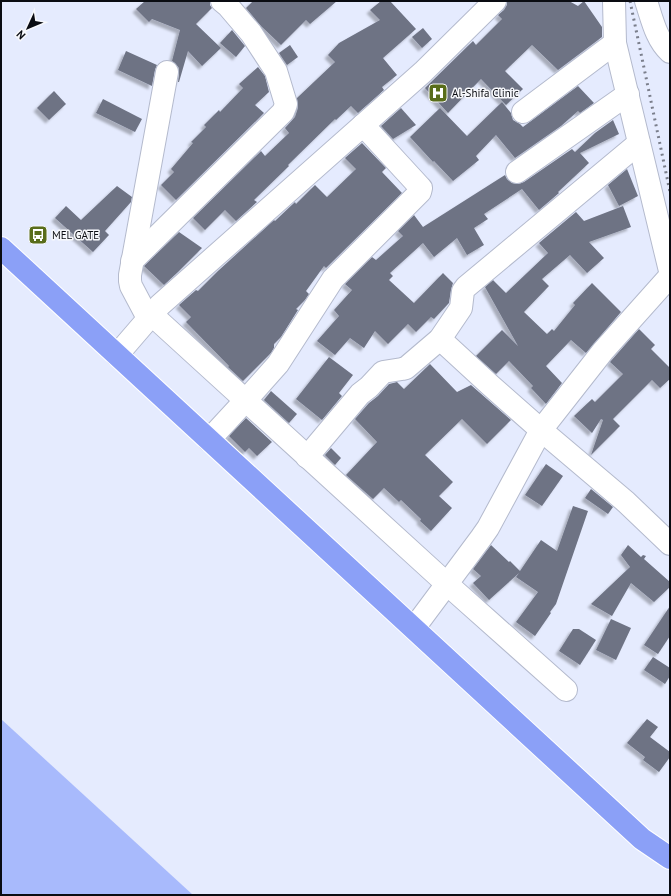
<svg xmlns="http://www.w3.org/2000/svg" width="671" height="896" font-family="'PT Sans',sans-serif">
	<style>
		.green { fill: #a8bafc }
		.building { fill: #6e7384; filter: url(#shadow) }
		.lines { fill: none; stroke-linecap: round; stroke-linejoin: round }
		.minor-casing { stroke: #b4bacd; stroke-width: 24 }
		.highway-casing { stroke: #fff; stroke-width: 24 }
		.minor { stroke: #fff; stroke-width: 22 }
		.highway { stroke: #8ba0f7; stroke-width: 22 }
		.rail { stroke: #7a7e8b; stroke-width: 3; stroke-dasharray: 2 4; stroke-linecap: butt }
		.labels { text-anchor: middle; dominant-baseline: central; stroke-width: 3; stroke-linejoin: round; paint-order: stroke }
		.poi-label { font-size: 11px; fill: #0a0c12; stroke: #f7f8fc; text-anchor: start }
	</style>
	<defs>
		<filter id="shadow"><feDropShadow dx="-3.5" dy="3.5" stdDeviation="1" flood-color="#0004"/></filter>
	</defs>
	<rect width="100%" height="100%" fill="#e5ebfe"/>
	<path class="green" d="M1,719L193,895H1Z"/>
	<g class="building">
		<path d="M145,1H210V5L212,8L196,24L221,48L202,66L188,51L179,82H178L179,74V68L175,63L172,61L180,30L152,19L149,22L136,9Z"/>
		<path d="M253,1H337L310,24L306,20L281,45L261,26L246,8Z"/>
		<path d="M381,1H390L416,29L383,58L397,75L382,87L384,90L358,113L351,106L336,120L335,119L288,165L289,166L254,200L257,202L236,221L225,210L205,230L193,218L261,151L265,156L289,133L285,128L295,117L298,108L297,98L335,62L328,55L339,43L380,20L370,10Z"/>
		<path d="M507,1H569L578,6L584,1L602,27V37L558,70L532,45L505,71L523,89L506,105L481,79L448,113L425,88L473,41L476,45L502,19L498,15L504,10L507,5Z"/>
		<path d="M423,28L432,39L422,48L412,37Z"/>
		<path d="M232,30L245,46L236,57L220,43Z"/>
		<path d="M290,45L298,57L287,65L279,53Z"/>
		<path d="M126,51L157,65L155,70L152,86L118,70Z"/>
		<path d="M258,67L265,76L269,92L255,105L264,113L176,200L161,185L174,172L171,169L193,143L191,142L206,127L204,125L219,110L220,112L243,88L239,84Z"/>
		<path d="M578,86L594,103L580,113L578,111L561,126L515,158L496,135L476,156L479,160L453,181L434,161L433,162L410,137L440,108L467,136L502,102L511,113L513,120L520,124L523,127Z"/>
		<path d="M54,91L66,104L49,120L37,108Z"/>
		<path d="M103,99L142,119L135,132L96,113Z"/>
		<path d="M401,108L416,125L393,139L381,126Z"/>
		<path d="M613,120L619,134L580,153L589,163L558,192L559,193L539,210L522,189L484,214L488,219L474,228L484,245L467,255L457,238L434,257L423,243L390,273L393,276L389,280L414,303L443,273L453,283L451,290L449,303L434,319L431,317L416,332L408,324L388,344L375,331L364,348L350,338L335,355L317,341L339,316L334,310L352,290L345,284L372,257L376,260L403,236L398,231L414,215L423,227L505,175L507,179L512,183L518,184L524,182L572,149L575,152L595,133Z"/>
		<path d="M362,143L386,168L382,172L402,193L326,268L324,266L306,291L309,294L305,300L296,309L298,310L281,337L274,344V348L271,353L243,381L228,367L229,366L186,322L191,317L179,305L196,290L198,291L218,271L274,220L275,221L295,202L296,204L315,185L327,197L356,169L345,158Z"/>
		<path d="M627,169L638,196L619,206L608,185Z"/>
		<path d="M117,186L132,197L131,202L105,231L109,235L93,252L55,218L66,206L81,220Z"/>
		<path d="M623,206L631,227L589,242L604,258L587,273L570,255L542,279L549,286L524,312L547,334L552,329L554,331L575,305L573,303L592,283L621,312L586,353L571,340L546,366L562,383L546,404L531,388L533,386L509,361L496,374L476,356L502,330L518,346L485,287L493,280L506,293L548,253L539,243L576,212L584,221Z"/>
		<path d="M179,232L202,248L178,272L164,285L144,266Z"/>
		<path d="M639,329L655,345L651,349L670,368V379L660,388L652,380L613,419L620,426L591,455L603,420L601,419L592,433L574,416L592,399L595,402L623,374L610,362Z"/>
		<path d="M329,357L353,375L339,393L342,396L322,420L296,399Z"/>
		<path d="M430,364L457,392L471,385L511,420L487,444L462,419L425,455L453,482L439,496L452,508L431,531L420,521L421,519L401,500L399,502L384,488L373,499L346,475L377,442L355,419L369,403L378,396L389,384L397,382L404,389Z"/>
		<path d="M271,391L297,414L289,423L264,400Z"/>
		<path d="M246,418L272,442L257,456L249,448L245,452L229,436Z"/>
		<path d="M331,448L341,458L335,465L325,455Z"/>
		<path d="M546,464L563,476L542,506L525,495Z"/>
		<path d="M591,489L613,507L608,514L585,498Z"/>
		<path d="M573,506L588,511L556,604L550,612L551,613L535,636L516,622L538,592L516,577L519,573L489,600L473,583L481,576L473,569L491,545L509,562L510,561L520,571L541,540L557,551Z"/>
		<path d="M628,545L641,557L643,555L646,556L644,559L670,582V587L654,602L631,583L612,616L591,604L630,567L621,555Z"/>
		<path d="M670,606V636L658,654L644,645Z"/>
		<path d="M611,619L631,628L616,660L596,650Z"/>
		<path d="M573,629H579L596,640L580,665L559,651Z"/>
		<path d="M653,657L670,668V676L665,684L644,670Z"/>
		<path d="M647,719L658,727L650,737L670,752V757L659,772L643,760L645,757L627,743Z"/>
	</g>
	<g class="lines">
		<defs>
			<g id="minor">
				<path d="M614,1L615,43L670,271"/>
				<path d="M646,1C652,19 656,39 670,52"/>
				<path d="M523,112L615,43"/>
				<path d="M517,172L628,94"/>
				<path d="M132,261L283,112L285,107L286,104L276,71L251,33L228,6L222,1"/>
				<path d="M151,314L447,584L566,690"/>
				<path d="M148,318L131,286L130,281V275L167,72"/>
				<path d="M440,339L490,385L541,430L626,502L670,544"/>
				<path d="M117,355L160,305L423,72L495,1"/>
				<path d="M209,440L245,401L278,364L333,279L420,192L421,188L420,187L363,125"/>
				<path d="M307,457L360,394L369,387L383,372L402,369L406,368L440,339L461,308L463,291L466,287L639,143"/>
				<path d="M414,628L481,538L488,528L541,430L603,351L670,276"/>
			</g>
			<path id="highway" d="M1,248L642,839L670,858"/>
		</defs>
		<use href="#minor" class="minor-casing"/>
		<use href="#highway" class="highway-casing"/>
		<use href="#minor" class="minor"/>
		<use href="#highway" class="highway"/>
		<path class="rail" d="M630,1L670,192"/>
	</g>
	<defs>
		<symbol id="hospital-square" viewBox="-11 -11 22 22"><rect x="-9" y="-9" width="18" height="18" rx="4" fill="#596d1b" stroke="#f7f8fc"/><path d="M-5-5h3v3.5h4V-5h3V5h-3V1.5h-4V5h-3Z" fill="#fff"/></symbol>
		<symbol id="bus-square" viewBox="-11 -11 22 22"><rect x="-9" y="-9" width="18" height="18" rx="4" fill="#596d1b" stroke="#f7f8fc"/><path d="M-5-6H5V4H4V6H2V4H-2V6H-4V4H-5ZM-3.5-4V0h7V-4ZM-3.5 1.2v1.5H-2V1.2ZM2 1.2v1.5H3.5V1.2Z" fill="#fff"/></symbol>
	</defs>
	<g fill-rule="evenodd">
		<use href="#hospital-square" x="427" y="82" width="22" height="22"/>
		<use href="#bus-square" x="27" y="224" width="22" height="22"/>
	</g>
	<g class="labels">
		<g class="poi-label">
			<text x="452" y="93">Al-Shifa Clinic</text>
			<text x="52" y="235">MEL GATE</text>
		</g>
	</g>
	<rect width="671" height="896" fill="none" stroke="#0a0c12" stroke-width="4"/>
	<g transform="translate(28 28) rotate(226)" stroke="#f7f8fc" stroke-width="3" paint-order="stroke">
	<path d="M0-3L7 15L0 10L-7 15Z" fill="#0a0c12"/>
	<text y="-6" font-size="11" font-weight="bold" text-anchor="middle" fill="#0a0c12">N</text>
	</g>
</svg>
